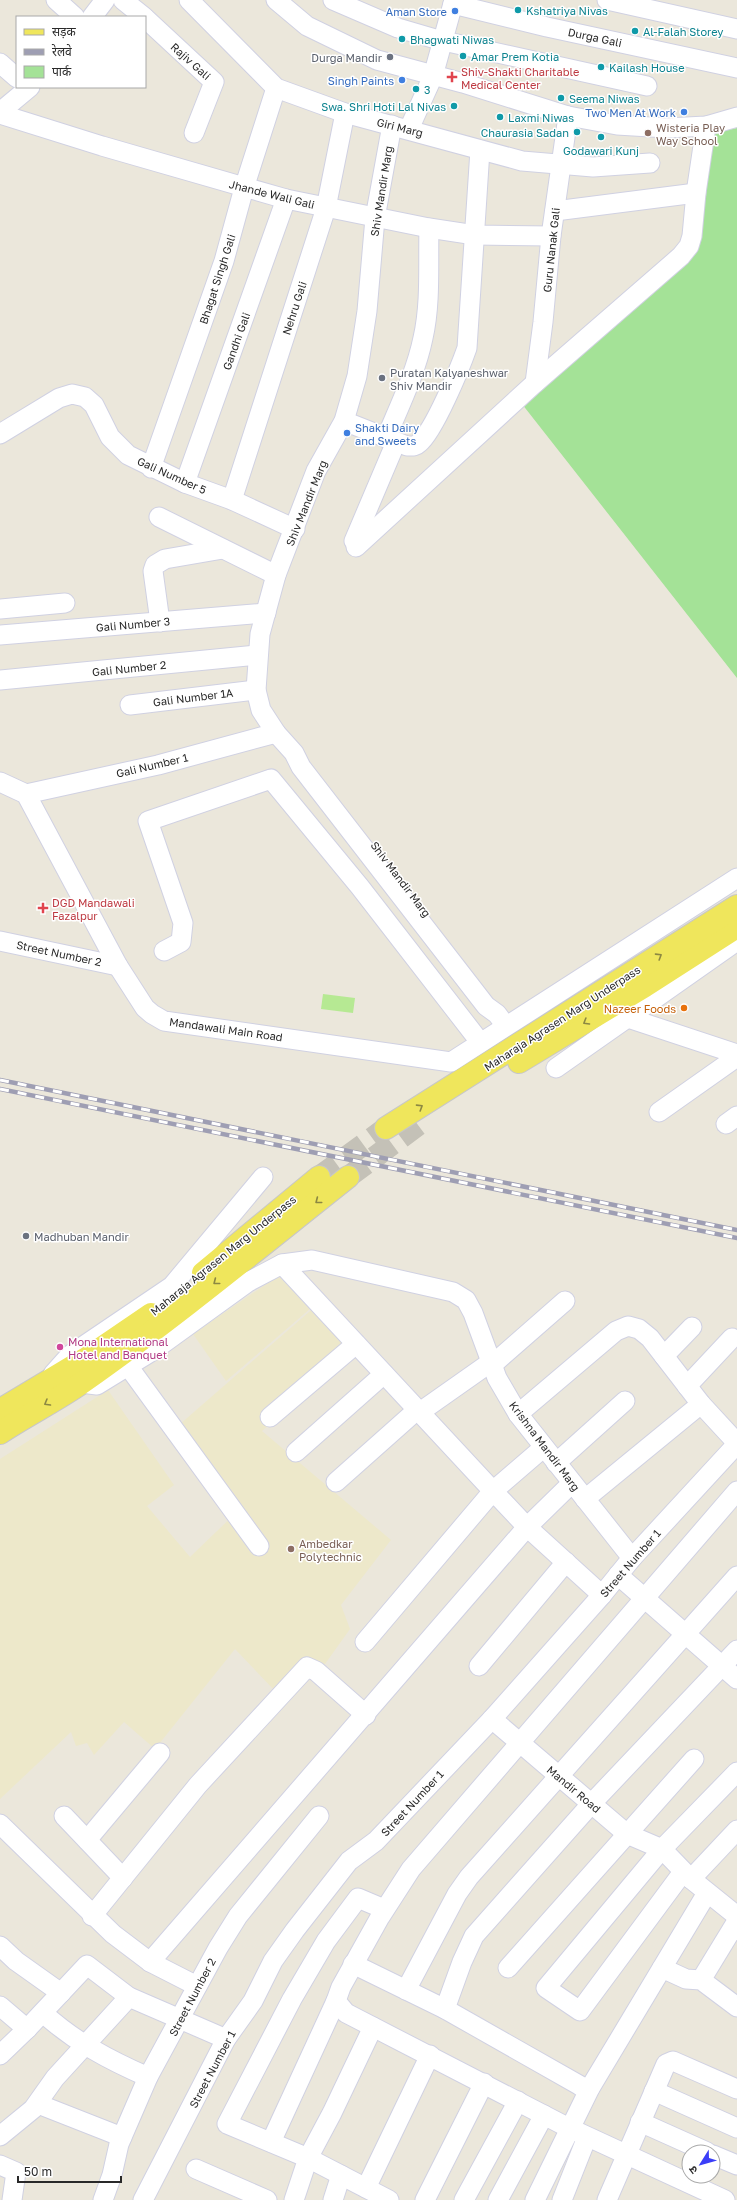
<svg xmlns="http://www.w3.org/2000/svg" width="737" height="2200" font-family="'Golos Text','Noto Sans Devanagari',sans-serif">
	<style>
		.education { fill: #ede8ca }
		.green { fill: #a4e297 }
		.pitch { fill: #b6e993 }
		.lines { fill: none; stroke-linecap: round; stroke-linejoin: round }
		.major-tunnel { stroke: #c4c1b7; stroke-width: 22; stroke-dasharray: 22 11; stroke-linecap: butt }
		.minor-casing { stroke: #d0d1e2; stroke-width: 21 }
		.major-casing { stroke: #c7c7c7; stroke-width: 24 }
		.minor { stroke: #fff; stroke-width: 19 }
		.major { stroke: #efe65c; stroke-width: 22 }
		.rail-casing { stroke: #9e9eb3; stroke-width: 4.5 }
		.rail { stroke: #fff; stroke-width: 3; stroke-dasharray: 9; stroke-linecap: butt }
		.oneway { stroke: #8c8842 }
		.culture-dot { fill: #0f9aa8; stroke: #fff; stroke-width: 1.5 }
		.shop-dot { fill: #3f7fe0; stroke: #fff; stroke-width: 1.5 }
		.worship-dot { fill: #6b7280; stroke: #fff; stroke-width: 1.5 }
		.health-dot { fill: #e0444e; stroke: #fff; stroke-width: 1.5 }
		.education-dot { fill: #8d6e63; stroke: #fff; stroke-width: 1.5 }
		.food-dot { fill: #e8710a; stroke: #fff; stroke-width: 1.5 }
		.hotel-dot { fill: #d1479c; stroke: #fff; stroke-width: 1.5 }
		.labels { text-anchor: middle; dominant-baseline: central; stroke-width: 3; stroke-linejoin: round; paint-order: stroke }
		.culture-label { font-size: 11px; fill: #0d838f; stroke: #fff; text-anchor: start }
		.shop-label { font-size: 11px; fill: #366cbe; stroke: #fff; text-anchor: end }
		.street-label { font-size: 11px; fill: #292929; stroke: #fff }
		.worship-label { font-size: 11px; fill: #5b616d; stroke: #fff; text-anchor: start }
		.health-label { font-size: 11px; fill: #be3a42; stroke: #fff; text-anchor: start }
		.education-label { font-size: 11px; fill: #785e54; stroke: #fff; text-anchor: start }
		.food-label { font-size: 11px; fill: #c56008; stroke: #fff; text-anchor: end }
		.hotel-label { font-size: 11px; fill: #b23c85; stroke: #fff; text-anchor: start }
	</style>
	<rect width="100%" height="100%" fill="#ebe7db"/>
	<g class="education">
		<path d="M281,1274L311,1308L226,1381L193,1334Z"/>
		<path d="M324,1299L361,1344L262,1431L391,1540L341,1605L350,1629L320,1671L275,1691L235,1649L155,1749L124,1722L94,1755L87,1743L76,1746L71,1732L0,1799V1459L108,1390L174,1485L147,1506L190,1557L242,1507L179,1425Z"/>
	</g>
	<path class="green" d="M737,128V678L522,404L697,250L708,134Z"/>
	<path class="pitch" d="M323,994L355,998L353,1013L321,1009Z"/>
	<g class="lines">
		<g class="major-tunnel">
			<path d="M319,1177L386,1128"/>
			<path d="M348,1177L418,1125"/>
		</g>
		<defs>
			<g id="minor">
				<path d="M56,0L75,17"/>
				<path d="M123,0L144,17"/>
				<path d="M189,0L276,88L345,113L522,161L593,167L650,163"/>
				<path d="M276,0L307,26L377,60L463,83L568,116L617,125L667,128L706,126L737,117"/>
				<path d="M333,0L398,28L439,40L647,86"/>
				<path d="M607,0L737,29"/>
				<path d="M453,4L547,27L737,68"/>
				<path d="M92,17L105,0"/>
				<path d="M145,18L214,82L194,133"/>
				<path d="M0,63L17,78"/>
				<path d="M0,112L30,87"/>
				<path d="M0,114L102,146L286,199L429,228L475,235L551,236"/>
				<path d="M392,125L375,218L367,311L357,376L344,421L316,471L276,575L260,634L256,690L261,710L276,733L294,753L301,767L486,1006L497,1014L506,1026"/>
				<path d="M409,129L433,76L454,0"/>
				<path d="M555,211L696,193"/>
				<path d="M535,383L543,322L551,236L568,116"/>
				<path d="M344,421L407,446C412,446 415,447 419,443C434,431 460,368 467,348L480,150"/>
				<path d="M0,434L59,398L72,394L85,397L94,405L110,437L128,455L185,483L232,500L295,529"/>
				<path d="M386,438C400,405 416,372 423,338C431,303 428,264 429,228"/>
				<path d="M151,468L224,261L244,188L276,88"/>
				<path d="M185,483L286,199"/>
				<path d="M232,500L326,208L345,113"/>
				<path d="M159,517L276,575"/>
				<path d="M354,541L396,442"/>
				<path d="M356,547L535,383L681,256L689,246L692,236L696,193L706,126"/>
				<path d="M0,609L65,603"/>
				<path d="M160,622L153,571L155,565L165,559L223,549"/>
				<path d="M0,635L266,613"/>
				<path d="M0,680L257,655"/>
				<path d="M130,705L256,690"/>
				<path d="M0,782L26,794L118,966L145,1008L152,1014L164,1021L451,1062L737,878"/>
				<path d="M26,794L158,765L276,733"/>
				<path d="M0,941L118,966"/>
				<path d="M164,951L181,942L183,923L148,821L271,779L360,887L480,1042"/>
				<path d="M628,1018L737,1054"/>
				<path d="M556,1068L737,941"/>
				<path d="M659,1112L737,1057"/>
				<path d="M726,1124L737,1116"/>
				<path d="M282,1264L493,1491L543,1448"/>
				<path d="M664,1356L692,1327"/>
				<path d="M492,1365L565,1301"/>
				<path d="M128,1366L259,1546"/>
				<path d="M53,1374L70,1355L172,1286L263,1177"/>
				<path d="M81,1383L97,1385L154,1350L248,1282L282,1264L312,1260L453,1292L466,1300L473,1313L497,1378L518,1414L632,1558"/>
				<path d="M687,1386L732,1338"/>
				<path d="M420,1412L491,1362"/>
				<path d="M518,1414L616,1331L628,1326L639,1329L650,1338L701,1404L737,1443"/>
				<path d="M270,1417L356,1344"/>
				<path d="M296,1452L384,1374"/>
				<path d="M556,1463L625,1401"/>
				<path d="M336,1482L417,1410"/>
				<path d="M585,1499L701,1404"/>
				<path d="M618,1575L737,1679"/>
				<path d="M365,1642L493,1491L527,1527L602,1595"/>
				<path d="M479,1666L566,1562"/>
				<path d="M492,1719L627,1834L662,1849L691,1879L737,1916"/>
				<path d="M64,1816L123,1878"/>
				<path d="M0,1824L113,1934L150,1962L197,1986"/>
				<path d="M87,1840L160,1753"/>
				<path d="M683,1872L580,2011L546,1988L662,1849L737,1772"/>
				<path d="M691,1879L737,1830"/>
				<path d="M384,1909L358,1898L326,1941L292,1999L227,2124L308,2158L389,2200"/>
				<path d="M92,1916L198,1785L307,1667L316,1671L366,1715"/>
				<path d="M0,1946L16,1961L61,1993"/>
				<path d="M150,1962L527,1527L572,1483"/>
				<path d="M353,1964L445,2009L579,2085L585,2089L590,2088"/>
				<path d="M508,1968L694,1759"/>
				<path d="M662,1968L686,1979L701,1980L737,2007"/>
				<path d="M701,1980L737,1921"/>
				<path d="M406,1990L457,1894L469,1877L737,1576"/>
				<path d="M0,2006L27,2029"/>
				<path d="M445,2009L462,1962L474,1936L592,1803L737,1650"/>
				<path d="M43,2013C75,2042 109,2060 148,2077"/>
				<path d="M0,2055L27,2029L87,1965L129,1997L226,2039"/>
				<path d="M654,2091L737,2128"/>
				<path d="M38,2104L122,2137"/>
				<path d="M640,2122L707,2152"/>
				<path d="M0,2136L33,2109L55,2078L129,1997"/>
				<path d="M271,2142L336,2001"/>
				<path d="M713,2155L737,2165"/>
				<path d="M0,2165L16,2172L12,2200"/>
				<path d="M196,2169L267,2200"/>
				<path d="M366,2188L430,2055"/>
				<path d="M103,2200L112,2175L119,2144L148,2077L218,1948L238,1916L319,1816"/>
				<path d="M143,2200L226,2039L253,2001L273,1961L295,1930L349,1861L376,1841L492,1719L602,1595L632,1558L737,1444"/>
				<path d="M294,2200L308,2158L332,2113L373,2027"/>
				<path d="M333,2200L341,2175"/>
				<path d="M425,2200L484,2083"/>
				<path d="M464,2200L518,2101"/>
				<path d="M498,2200L544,2115"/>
				<path d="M535,2200L590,2088L707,1893"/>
				<path d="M562,2200L587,2137"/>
				<path d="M607,2200L666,2064L673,2061L737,2089"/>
				<path d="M725,2200L569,2128L346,2013L336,2001L341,1987L380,1917L411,1869L737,1491"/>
			</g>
			<g id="major">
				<path d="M519,1062L645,986L737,927"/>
				<path d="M386,1128L737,906"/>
				<path d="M203,1273L319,1177"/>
				<path d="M0,1410L85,1359L151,1314"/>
				<path d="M0,1433C27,1415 56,1401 83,1382C174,1318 261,1246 348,1177"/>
			</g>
		</defs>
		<use href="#minor" class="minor-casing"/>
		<use href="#major" class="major-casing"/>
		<use href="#minor" class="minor"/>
		<use href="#major" class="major"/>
		<defs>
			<g id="rail">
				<path d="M0,1080L737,1230"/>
				<path d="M0,1089L737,1238"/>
			</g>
		</defs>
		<use href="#rail" class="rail-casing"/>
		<use href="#rail" class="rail"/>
	</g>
	<defs><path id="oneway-chevron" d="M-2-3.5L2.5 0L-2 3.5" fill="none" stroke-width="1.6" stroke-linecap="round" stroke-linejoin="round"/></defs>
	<g class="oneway">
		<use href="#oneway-chevron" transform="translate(659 956) rotate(-32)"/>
		<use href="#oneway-chevron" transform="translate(586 1022) rotate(149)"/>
		<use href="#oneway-chevron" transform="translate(420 1107) rotate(-32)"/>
		<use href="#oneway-chevron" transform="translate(318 1201) rotate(142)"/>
		<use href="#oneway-chevron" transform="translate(216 1282) rotate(142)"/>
		<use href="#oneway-chevron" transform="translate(47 1403) rotate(150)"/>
	</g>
	<g class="culture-dot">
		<circle cx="518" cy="10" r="4"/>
		<circle cx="635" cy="31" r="4"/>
		<circle cx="402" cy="39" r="4"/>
		<circle cx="463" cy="56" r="4"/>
		<circle cx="601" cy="67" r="4"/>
		<circle cx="416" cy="89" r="4"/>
		<circle cx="561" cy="98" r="4"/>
		<circle cx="454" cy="106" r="4"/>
		<circle cx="500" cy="117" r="4"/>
		<circle cx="577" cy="132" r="4"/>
		<circle cx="601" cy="137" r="4"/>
	</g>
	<g class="shop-dot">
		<circle cx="455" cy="11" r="4"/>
		<circle cx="402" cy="80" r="4"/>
		<circle cx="684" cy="112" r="4"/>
		<circle cx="347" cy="433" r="4"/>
	</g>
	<g class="worship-dot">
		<circle cx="390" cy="57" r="4"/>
		<circle cx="382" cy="378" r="4"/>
		<circle cx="26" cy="1236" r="4"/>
	</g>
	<g class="health-dot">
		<path d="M450 71h4v4h4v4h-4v4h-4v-4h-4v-4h4z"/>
		<path d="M41 902h4v4h4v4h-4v4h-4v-4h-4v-4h4z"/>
	</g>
	<g class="education-dot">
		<circle cx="648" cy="133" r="4"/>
		<circle cx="291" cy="1549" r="4"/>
	</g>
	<circle class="food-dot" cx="684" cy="1008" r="4"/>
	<circle class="hotel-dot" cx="60" cy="1347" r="4"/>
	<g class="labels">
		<g class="culture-label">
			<text x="526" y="10">Kshatriya Nivas</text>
			<text x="643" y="31">Al-Falah Storey</text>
			<text x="410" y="39">Bhagwati Niwas</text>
			<text x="471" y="56">Amar Prem Kotia</text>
			<text x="609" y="67">Kailash House</text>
			<text x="424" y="89">3</text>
			<text x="569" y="98">Seema Niwas</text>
			<text x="446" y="106" text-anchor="end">Swa. Shri Hoti Lal Nivas</text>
			<text x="508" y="117">Laxmi Niwas</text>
			<text x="569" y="132" text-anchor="end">Chaurasia Sadan</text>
			<text x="601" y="150" text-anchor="middle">Godawari Kunj</text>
		</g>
		<g class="shop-label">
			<text x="447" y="11">Aman Store</text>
			<text x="394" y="80">Singh Paints</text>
			<text x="676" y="112">Two Men At Work</text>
			<text x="355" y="427" text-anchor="start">Shakti Dairy<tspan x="355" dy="13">and Sweets</tspan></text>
		</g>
		<g class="street-label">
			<text transform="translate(595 37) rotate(12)">Durga Gali</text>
			<text transform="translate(191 61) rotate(42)">Rajiv Gali</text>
			<text transform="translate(400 127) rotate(14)">Giri Marg</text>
			<text transform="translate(381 191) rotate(-81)">Shiv Mandir Marg</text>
			<text transform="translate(272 194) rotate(14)">Jhande Wali Gali</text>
			<text transform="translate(551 250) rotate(-84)">Guru Nanak Gali</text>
			<text transform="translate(217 279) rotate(-72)">Bhagat Singh Gali</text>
			<text transform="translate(294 308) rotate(-72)">Nehru Gali</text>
			<text transform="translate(236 341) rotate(-70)">Gandhi Gali</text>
			<text transform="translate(172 475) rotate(24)">Gali Number 5</text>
			<text transform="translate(306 503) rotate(-68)">Shiv Mandir Marg</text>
			<text transform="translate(133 624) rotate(-5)">Gali Number 3</text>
			<text transform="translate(129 668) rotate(-6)">Gali Number 2</text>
			<text transform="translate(193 697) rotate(-7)">Gali Number 1A</text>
			<text transform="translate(152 765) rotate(-13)">Gali Number 1</text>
			<text transform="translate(401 879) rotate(53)">Shiv Mandir Marg</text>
			<text transform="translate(59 953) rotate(12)">Street Number 2</text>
			<text transform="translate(562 1018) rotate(-33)">Maharaja Agrasen Marg Underpass</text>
			<text transform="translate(226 1029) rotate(8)">Mandawali Main Road</text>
			<text transform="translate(223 1255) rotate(-39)">Maharaja Agrasen Marg Underpass</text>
			<text transform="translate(545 1446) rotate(53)">Krishna Mandir Marg</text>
			<text transform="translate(630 1563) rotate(-49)">Street Number 1</text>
			<text transform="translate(574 1789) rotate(40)">Mandir Road</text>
			<text transform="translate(412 1803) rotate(-47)">Street Number 1</text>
			<text transform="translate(192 1997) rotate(-62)">Street Number 2</text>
			<text transform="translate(212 2069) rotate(-62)">Street Number 1</text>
		</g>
		<g class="worship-label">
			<text x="382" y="57" text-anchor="end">Durga Mandir</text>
			<text x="390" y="372">Puratan Kalyaneshwar<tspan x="390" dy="13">Shiv Mandir</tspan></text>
			<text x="34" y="1236">Madhuban Mandir</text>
		</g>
		<g class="health-label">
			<text x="461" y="71">Shiv-Shakti Charitable<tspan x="461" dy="13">Medical Center</tspan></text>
			<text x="52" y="902">DGD Mandawali<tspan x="52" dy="13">Fazalpur</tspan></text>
		</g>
		<g class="education-label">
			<text x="656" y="127">Wisteria Play<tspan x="656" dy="13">Way School</tspan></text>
			<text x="299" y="1543">Ambedkar<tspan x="299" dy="13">Polytechnic</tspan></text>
		</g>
		<g class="food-label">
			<text x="676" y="1008">Nazeer Foods</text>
		</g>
		<g class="hotel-label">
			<text x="68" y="1341">Mona International<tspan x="68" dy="13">Hotel and Banquet</tspan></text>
		</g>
	</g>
	<rect x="16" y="16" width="130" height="72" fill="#ffffff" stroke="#a9a9a9"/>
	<rect x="24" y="29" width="20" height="6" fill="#efe65c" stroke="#a9a9a9"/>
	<text x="52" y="36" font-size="12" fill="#292929">सड़क</text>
	<rect x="24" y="49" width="20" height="6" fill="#9e9eb3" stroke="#a9a9a9"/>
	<text x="52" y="56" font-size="12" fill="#292929">रेलवे</text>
	<rect x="24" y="66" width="20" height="12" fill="#a4e297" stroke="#a9a9a9"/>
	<text x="52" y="76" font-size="12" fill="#292929">पार्क</text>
	<g transform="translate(701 2164) rotate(233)"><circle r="19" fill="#ffffff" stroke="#a9a9a9"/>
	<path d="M0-3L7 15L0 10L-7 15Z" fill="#3b3ef8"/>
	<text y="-6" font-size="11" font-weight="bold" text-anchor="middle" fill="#292929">उ</text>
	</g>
	<path d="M18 2176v6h103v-6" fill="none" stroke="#292929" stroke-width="2"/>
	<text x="24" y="2176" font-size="12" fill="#292929" stroke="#ffffff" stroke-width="3" paint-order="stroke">50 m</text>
</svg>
